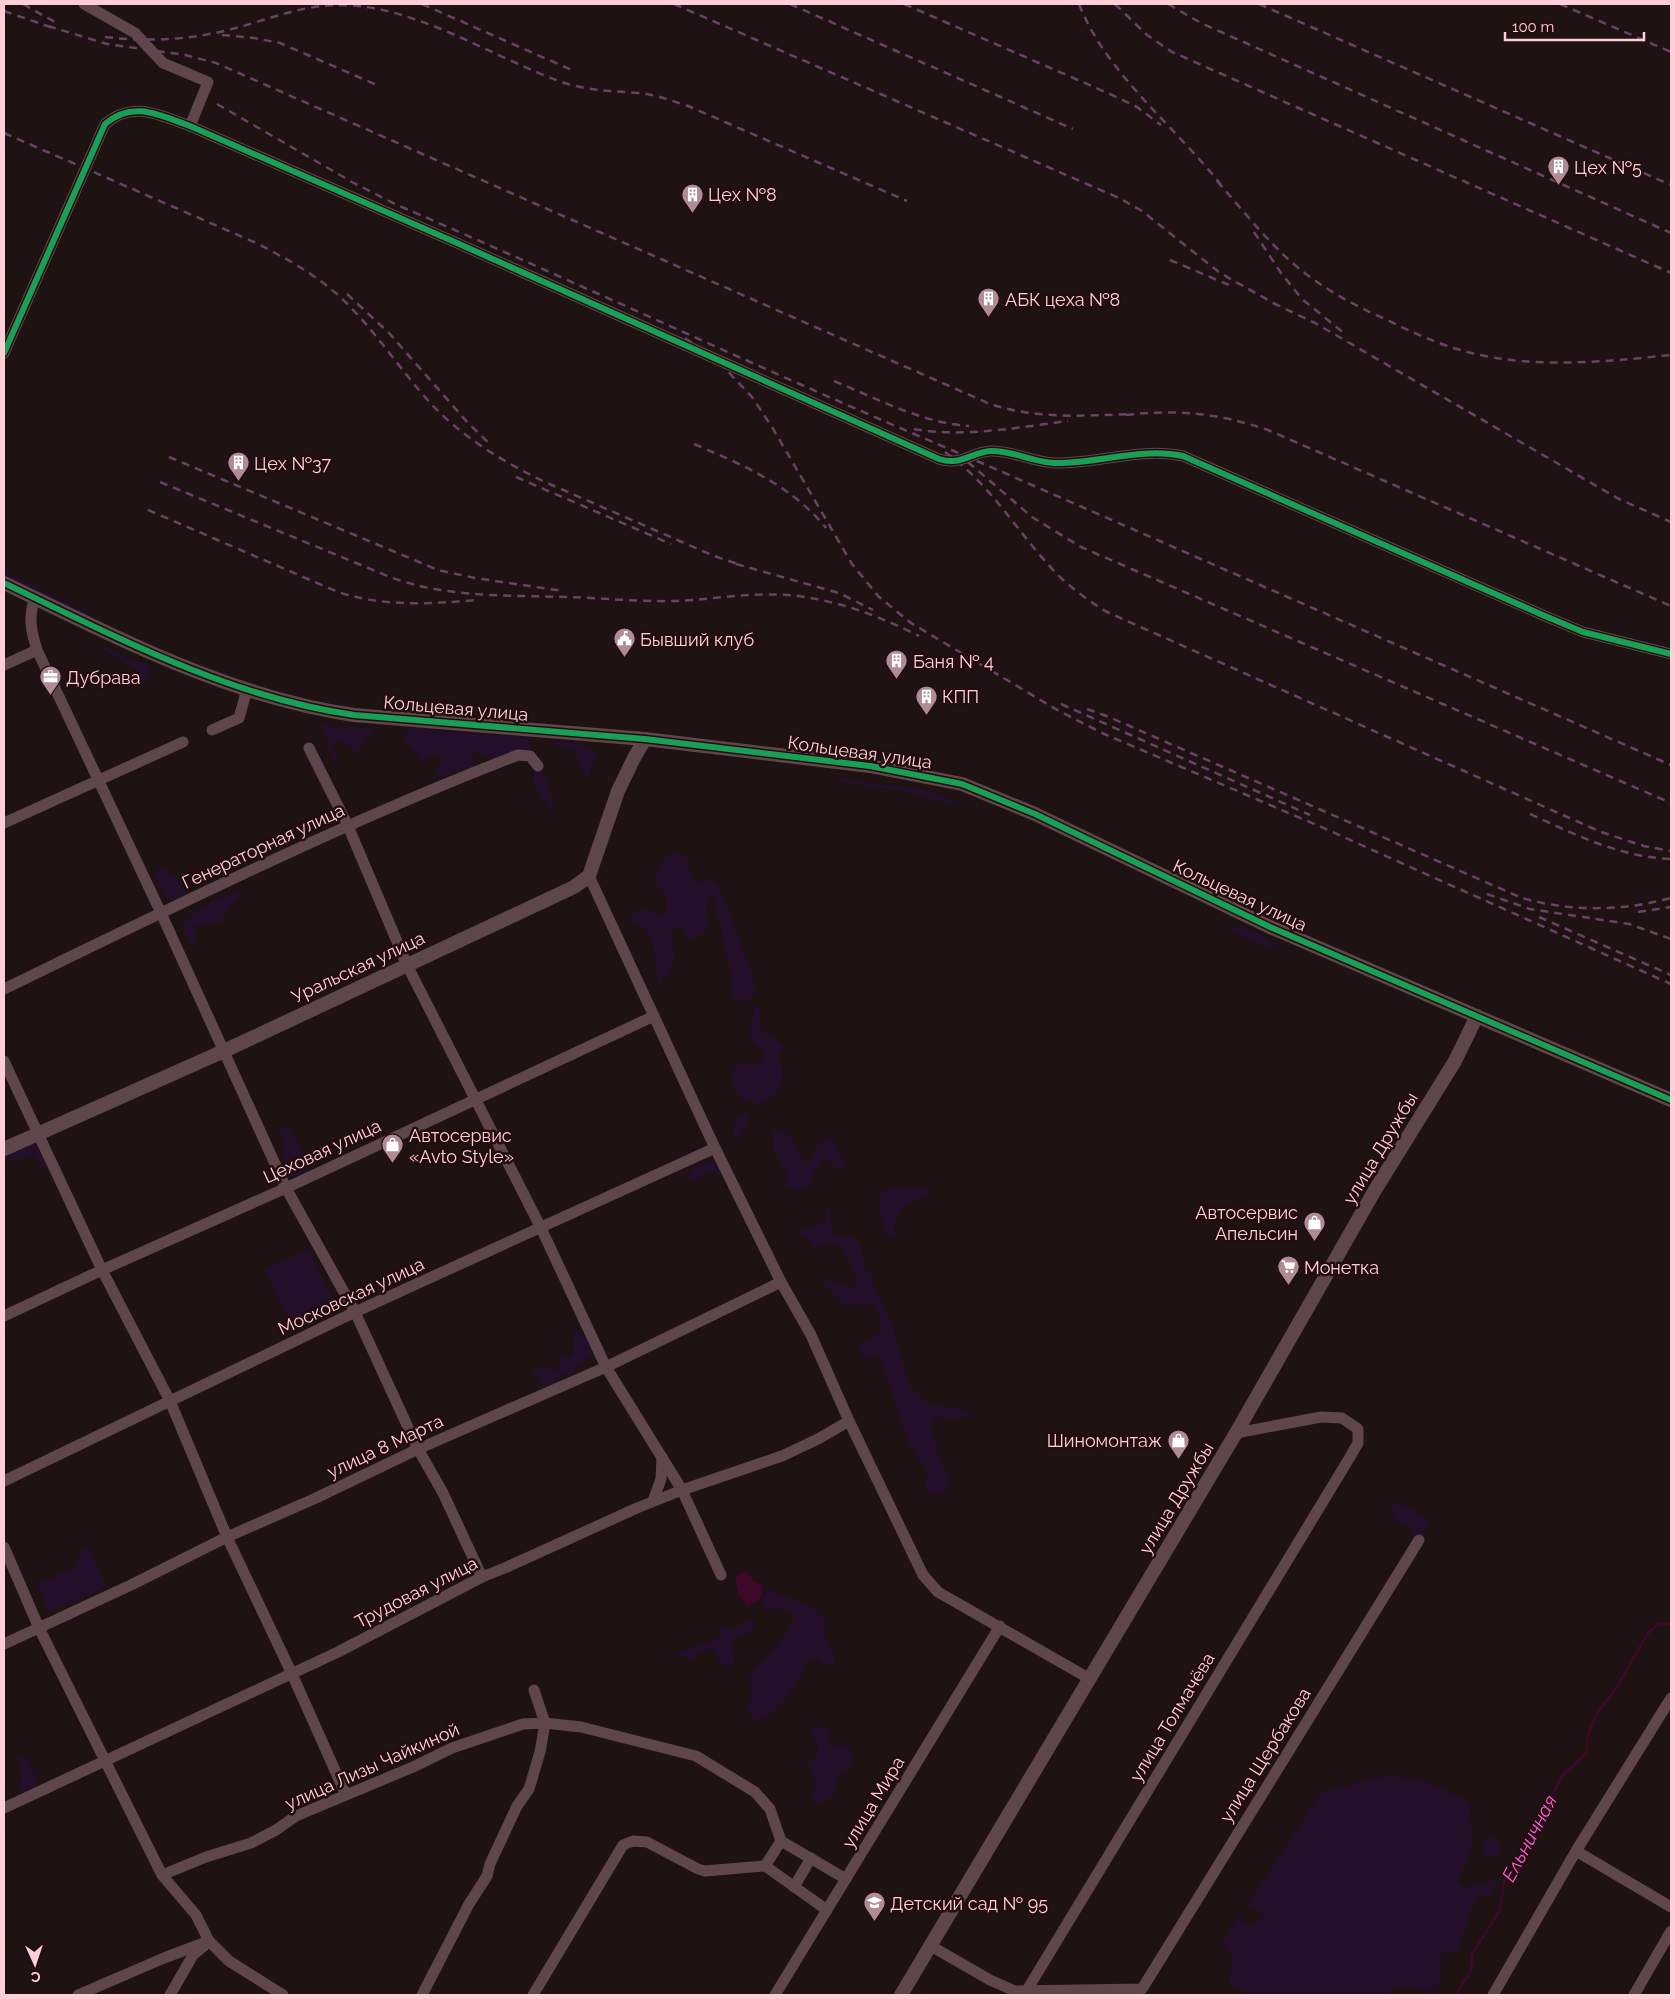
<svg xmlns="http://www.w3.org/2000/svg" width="1675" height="1999" font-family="Raleway,sans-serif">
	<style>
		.green { fill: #230f29 }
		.water { fill: #3e082a }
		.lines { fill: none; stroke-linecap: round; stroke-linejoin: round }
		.stream { stroke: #3e082a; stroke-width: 2.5 }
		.minor { stroke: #5f464b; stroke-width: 11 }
		.tertiary { stroke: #5f464b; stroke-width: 14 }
		.rail { stroke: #6a4263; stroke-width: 2.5; stroke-dasharray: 8 6; stroke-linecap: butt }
		.cycleway-casing { stroke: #230d0f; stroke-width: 9 }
		.cycleway { stroke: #1a9f57; stroke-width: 6 }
		.labels { text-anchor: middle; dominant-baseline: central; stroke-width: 5; stroke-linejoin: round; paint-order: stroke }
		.poi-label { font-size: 18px; fill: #ffced6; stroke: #230d0f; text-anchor: start }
		.street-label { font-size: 18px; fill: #ffced6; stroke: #230d0f }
		.water-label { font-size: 19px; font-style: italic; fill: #ff5cde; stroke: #230d0f }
	</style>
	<rect width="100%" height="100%" fill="#1e1213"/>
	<g class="green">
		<path d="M4,571L87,612V616L4,576Z"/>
		<path d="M107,647L125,657L148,664L151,673L146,679H143L135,668L108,653L102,648Z"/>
		<path d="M313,723L335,727L373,728L374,730L361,744L357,756L351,748L338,740L333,742L331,747L334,752L339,753L336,766C334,759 329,753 328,746C324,732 329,730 313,723Z"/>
		<path d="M412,728L528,738L532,749L528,754L493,758L472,752L474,766L471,769C458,771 457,765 447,777L438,776L435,769L442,761V757L435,754L427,757L424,764L404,740L406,730Z"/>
		<path d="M546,741C567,740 584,743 600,757L593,763L588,778L578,766V756L572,749Z"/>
		<path d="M534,769H538C548,776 546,785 552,794V803L555,812L550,810C542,799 530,784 534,769Z"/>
		<path d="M833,779H845L934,792L962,804L955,805L898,790L850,784Z"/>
		<path d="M671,852L688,857L689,872L697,883L710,878L720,888L752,973L756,993L747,1001H737L728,988L732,981L714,898L710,899L706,909L709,928L703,934L690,940L680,928L672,929C670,939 672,944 674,953C677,966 667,977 659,985C655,969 657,945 645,931C642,927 635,925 631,922L634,912L649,909L659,917L666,913L665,897L654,880L659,866Z"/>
		<path d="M162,868L187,888L189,896L177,901L168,900C160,890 155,882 156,869Z"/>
		<path d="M240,891L242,896L228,908L220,924H200L195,927L196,943H190L184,933V921L212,900Z"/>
		<path d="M1241,926L1263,935L1282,952L1245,938L1227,928Z"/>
		<path d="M756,1002L761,1010L759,1025L768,1035L784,1045L779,1057C790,1082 778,1093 759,1106L751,1099L744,1102L735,1091L732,1071L738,1063L760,1064L764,1053L750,1038L752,1019Z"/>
		<path d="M747,1113L749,1116V1121L736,1144C731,1131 732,1118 747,1113Z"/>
		<path d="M279,1128H288L299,1143L302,1152L305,1156L313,1157L314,1162C307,1169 307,1177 296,1177C287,1167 277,1160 285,1145L279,1136Z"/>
		<path d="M773,1130H784L793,1140L804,1163L812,1158L818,1143L826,1139L835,1140L848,1171L837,1168L825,1157L814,1172L810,1186L799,1191L787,1188C788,1168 781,1166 774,1150C772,1145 773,1136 773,1130Z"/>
		<path d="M352,1131L357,1134L360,1139L358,1147H353C347,1152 339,1154 333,1148L345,1132Z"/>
		<path d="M38,1142L50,1171L43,1169L33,1154L24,1159L10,1160L7,1156L9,1151L24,1144Z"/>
		<path d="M711,1160L714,1162L719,1161L726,1177L719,1175L715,1171H704L700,1177L693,1180L688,1176L692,1168Z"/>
		<path d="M886,1188H934C912,1210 892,1196 895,1240L886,1235L881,1217L878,1197Z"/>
		<path d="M830,1206L832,1230L835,1235L849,1236L858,1240C859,1244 862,1249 863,1253C865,1267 859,1264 872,1276L874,1287L891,1320L909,1386L930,1404L975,1411C963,1421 951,1419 936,1417L929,1428L936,1441L938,1457L950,1476L944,1494L930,1495L924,1485L928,1472L911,1448L879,1353L869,1358L861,1356L858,1344L870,1340L881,1330L879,1315L873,1303L844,1305L823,1282L840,1283L852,1288L856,1280L850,1262L837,1244L826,1242L813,1250L809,1240L796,1233L823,1221Z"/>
		<path d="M309,1249L333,1303L291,1322L263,1269Z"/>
		<path d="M577,1330L581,1331L592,1347L590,1359L585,1358L584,1363L569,1374L559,1376L552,1383L547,1385L542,1384V1379L534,1376L532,1373L536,1368L549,1367L554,1371H557L560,1367L559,1358L565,1355L569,1357L573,1356C575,1348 572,1342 573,1333Z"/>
		<path d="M1394,1503C1403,1503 1435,1516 1426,1530C1424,1534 1415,1539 1410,1542L1413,1531L1409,1526L1397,1524L1393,1516L1391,1505Z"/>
		<path d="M88,1546L106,1587L49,1612L36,1584L77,1566L80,1552Z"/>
		<path d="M775,1590C788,1600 792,1597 804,1603C812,1607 818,1612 824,1617L825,1640L835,1652L834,1663L825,1667L817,1659L804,1661V1672L781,1705L764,1719L755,1721L747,1708L752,1695L749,1676C764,1657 784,1641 794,1619L791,1613L777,1606L766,1611L760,1603L765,1593Z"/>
		<path d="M756,1620C754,1633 747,1635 736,1637L732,1644L735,1663L729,1669L719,1663L715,1652L707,1649L698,1653L692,1660L673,1653L720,1638L718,1628L725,1627L735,1631L740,1624Z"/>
		<path d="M815,1724L826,1728L829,1736L827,1742L829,1747L842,1744L850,1749L854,1757L851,1765L840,1774L834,1795L820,1805L815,1803L812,1795C817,1785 816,1779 812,1768L800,1764L808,1763L817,1755L818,1747L811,1733Z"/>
		<path d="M18,1755L28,1758C31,1762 31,1766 33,1770C38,1778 40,1781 34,1789L20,1791L19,1789C25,1779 17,1766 18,1755Z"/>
		<path d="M1389,1775L1426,1781L1470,1802L1472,1847L1458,1883L1465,1887L1497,1880L1492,1896H1476L1458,1950L1441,1955V1980L1431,1992L1411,1986H1395L1389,1995H1251L1246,1992L1229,1986L1233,1958L1222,1943L1242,1911L1243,1922L1255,1926L1264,1915L1248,1904L1321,1792Z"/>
		<path d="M1486,1836L1494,1838L1502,1848L1495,1860L1481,1852Z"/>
	</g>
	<path class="water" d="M745,1571L749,1573L753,1581L762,1585L763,1589L760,1599L749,1606C740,1602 735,1585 736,1576Z"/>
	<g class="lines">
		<path class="stream" d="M1455,1995L1471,1971L1472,1954L1499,1912L1506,1873L1531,1843L1534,1829L1562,1776L1586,1754L1588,1736L1597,1713L1615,1690L1648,1633L1659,1624H1671"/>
		<g class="minor">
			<path d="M84,4L135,33L163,63L208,82L190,126"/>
			<path d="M4,353L105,124C133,100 159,115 190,126L457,243L939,459C960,466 970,453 990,451C1011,450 1033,462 1054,463C1097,464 1140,447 1183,456L1545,616L1583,632L1671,654"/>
			<path d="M35,598C28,617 31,631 37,650L161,913L286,1188L355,1312L418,1449L443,1493L482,1577"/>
			<path d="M4,665L37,650"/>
			<path d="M212,730L239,718L247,689"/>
			<path d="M309,748L348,826L407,965L541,1228L606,1367L682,1490L721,1575"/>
			<path d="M4,823L183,742"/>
			<path d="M589,876L715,1148L781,1282L811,1335L849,1421L923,1575L938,1592L1090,1679"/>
			<path d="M4,989C173,907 342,823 518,755L530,756L538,766"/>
			<path d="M4,1061L102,1270L170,1401L227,1537L292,1674L346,1795"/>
			<path d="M4,1316L102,1270L286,1188L654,1016"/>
			<path d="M4,1481L355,1312L715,1148"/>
			<path d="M653,1501L661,1479L662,1457"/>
			<path d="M4,1547L39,1628L162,1875L196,1915L209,1941L229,1961L283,1995"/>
			<path d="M4,1644L131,1585L227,1537L316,1498L418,1449L606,1367L781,1282"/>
			<path d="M4,1808L338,1652L482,1577L507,1567L637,1508L682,1490L782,1456L818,1439L849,1421"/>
			<path d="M781,1841L846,1879"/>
			<path d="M1576,1851L1671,1907"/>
			<path d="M765,1866L827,1910"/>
			<path d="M162,1875L206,1857L251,1843L276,1830L296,1816L413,1767L452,1748L523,1724L545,1723L581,1727L696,1756L755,1792L770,1809L781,1841L765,1866L705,1871L698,1869L647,1842L633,1841L623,1845L533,1995"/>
			<path d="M794,1887L811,1858"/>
			<path d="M931,1946L990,1980L1015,1991L1142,1989L1419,1540"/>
			<path d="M78,1995L164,1958L209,1941"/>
			<path d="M170,1995L193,1955L204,1946"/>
			<path d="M422,1995L469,1904L487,1876L490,1864L517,1806L529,1789L540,1752L545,1723L534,1690"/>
			<path d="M775,1995L1000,1626"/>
			<path d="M1024,1995L1350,1457L1358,1443V1429L1342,1418L1321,1417L1236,1433"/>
			<path d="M1493,1995L1576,1851L1671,1698"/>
			<path d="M1634,1995L1671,1931"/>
		</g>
		<g class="tertiary">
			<path d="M4,583C116,637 229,697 354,715L645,739L870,766L962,784L1035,814L1270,927L1671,1100"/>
			<path d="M4,1149L224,1051L574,887L589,876L618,791L634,758L645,739"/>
			<path d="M901,1995L1236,1433L1375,1190L1455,1061L1477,1016"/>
		</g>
		<g class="rail">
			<path d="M23,4L55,22"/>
			<path d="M422,4L574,71"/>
			<path d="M674,4L1119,198L1142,211L1220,273L1277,305"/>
			<path d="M790,4L1073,129"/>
			<path d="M904,4L1110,94L1137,107L1161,125"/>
			<path d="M1079,4C1107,75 1175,126 1221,185"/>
			<path d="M1115,4L1147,35L1172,52L1671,273"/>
			<path d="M1168,4L1201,23L1671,233"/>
			<path d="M1259,4L1671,185"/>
			<path d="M1560,4L1671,52"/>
			<path d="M4,11L53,28"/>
			<path d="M48,26L107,44L185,55L216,63L990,404C1036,419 1084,416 1131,414"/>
			<path d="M222,35L254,38L280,43L377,85"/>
			<path d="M105,37C148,42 190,40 232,29C268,20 301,5 339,5C415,5 488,55 559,81C586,91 612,91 640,93C657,95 672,101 688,106L907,201"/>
			<path d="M217,104L352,182L395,204C587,287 776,376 968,457L1671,765"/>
			<path d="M4,133L254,242C284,257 313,273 338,295C371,325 395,363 425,397C457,434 501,461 545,482L714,556L741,565"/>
			<path d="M1217,181C1240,207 1262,235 1288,259C1318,286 1351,304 1387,320C1410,331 1433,342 1457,349C1524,370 1603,362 1671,355"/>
			<path d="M1254,232L1281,273L1302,299L1345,334"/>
			<path d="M1170,260L1229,285"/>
			<path d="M347,294L389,333L468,423L490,444"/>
			<path d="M1273,303L1315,323L1619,499L1671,522"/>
			<path d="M685,338L716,359L752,397L772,427L852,564L879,597L911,623L1059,711L1102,733L1319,826L1671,984"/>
			<path d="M834,381C878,399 922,423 969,426"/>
			<path d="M1126,415C1179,409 1217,413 1268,430L1671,606"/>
			<path d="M914,429C963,438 1020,427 1068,421"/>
			<path d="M694,444C743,465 791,485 826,528"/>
			<path d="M945,452C991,484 1019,535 1057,574C1072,589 1089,601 1107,612L1601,832L1644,846L1671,851"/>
			<path d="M169,457L438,570L475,578L563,591"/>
			<path d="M968,462L1032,517L1081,547L1671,803"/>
			<path d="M516,477L671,544"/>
			<path d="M160,482L390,577C447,598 506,595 566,597C602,598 640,602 676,601C719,599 761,590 805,597C845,603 883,618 919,636"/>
			<path d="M148,510L338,592C385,607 429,604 477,600"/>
			<path d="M736,564L839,593L873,610"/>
			<path d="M1061,704L1310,815"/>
			<path d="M1087,709L1109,717L1522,898C1570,912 1623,911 1671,898"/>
			<path d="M1530,814C1576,835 1620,857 1671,859"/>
			<path d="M1487,894L1530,909L1629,924L1671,939"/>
			<path d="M1638,912L1671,907"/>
			<path d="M1539,917L1671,975"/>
		</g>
		<defs>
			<g id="cycleway">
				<path d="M4,353L105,124C133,100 159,115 190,126L457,243L939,459C960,466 970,453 990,451C1011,450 1033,462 1054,463C1097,464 1140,447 1183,456L1545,616L1583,632L1671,654"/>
				<path d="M4,583C116,637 229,697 354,715L645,739L870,766L962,784L1035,814L1270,927L1671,1100"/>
			</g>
		</defs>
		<use href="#cycleway" class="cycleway-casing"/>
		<use href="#cycleway" class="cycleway"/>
	</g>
	<defs>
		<symbol id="building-pin" viewBox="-11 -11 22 30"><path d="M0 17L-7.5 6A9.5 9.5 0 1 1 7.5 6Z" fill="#b08c92" stroke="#230d0f"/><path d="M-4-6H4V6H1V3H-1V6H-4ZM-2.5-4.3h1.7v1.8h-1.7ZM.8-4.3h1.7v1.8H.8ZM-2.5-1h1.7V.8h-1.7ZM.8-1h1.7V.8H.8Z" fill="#fff"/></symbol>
		<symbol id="civic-pin" viewBox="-11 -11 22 30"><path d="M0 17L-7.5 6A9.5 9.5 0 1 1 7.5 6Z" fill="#b08c92" stroke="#230d0f"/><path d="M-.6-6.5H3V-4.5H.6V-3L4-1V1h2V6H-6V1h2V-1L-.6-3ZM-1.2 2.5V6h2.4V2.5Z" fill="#fff"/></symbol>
		<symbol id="office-pin" viewBox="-11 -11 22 30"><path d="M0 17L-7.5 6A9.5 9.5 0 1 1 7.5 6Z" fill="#b08c92" stroke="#230d0f"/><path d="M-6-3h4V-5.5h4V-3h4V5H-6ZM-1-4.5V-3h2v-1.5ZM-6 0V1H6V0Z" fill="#fff"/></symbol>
		<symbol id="shop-pin" viewBox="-11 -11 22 30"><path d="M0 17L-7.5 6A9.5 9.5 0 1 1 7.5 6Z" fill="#b08c92" stroke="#230d0f"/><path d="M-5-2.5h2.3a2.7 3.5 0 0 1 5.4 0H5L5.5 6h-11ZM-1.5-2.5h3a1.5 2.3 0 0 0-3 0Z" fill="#fff"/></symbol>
		<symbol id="supermarket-pin" viewBox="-11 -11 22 30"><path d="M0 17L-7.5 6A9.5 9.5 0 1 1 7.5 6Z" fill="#b08c92" stroke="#230d0f"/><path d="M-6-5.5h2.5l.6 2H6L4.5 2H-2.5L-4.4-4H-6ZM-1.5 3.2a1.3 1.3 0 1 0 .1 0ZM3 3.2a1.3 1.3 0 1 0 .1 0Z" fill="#fff"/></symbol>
		<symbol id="school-pin" viewBox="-11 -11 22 30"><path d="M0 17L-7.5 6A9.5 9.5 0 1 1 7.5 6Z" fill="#b08c92" stroke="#230d0f"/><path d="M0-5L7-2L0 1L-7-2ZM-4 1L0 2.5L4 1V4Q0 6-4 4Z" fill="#fff"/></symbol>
	</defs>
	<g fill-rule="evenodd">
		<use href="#building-pin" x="1546" y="154" width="25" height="34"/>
		<use href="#building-pin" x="680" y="182" width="25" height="34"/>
		<use href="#building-pin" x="976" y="286" width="25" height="34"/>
		<use href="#building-pin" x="226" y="450" width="25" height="34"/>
		<use href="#civic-pin" x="612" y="626" width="25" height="34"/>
		<use href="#building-pin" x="884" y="648" width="25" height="34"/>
		<use href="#office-pin" x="38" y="664" width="25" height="34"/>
		<use href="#building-pin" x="914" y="684" width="25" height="34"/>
		<use href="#shop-pin" x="380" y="1132" width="25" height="34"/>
		<use href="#shop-pin" x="1302" y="1210" width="25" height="34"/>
		<use href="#supermarket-pin" x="1276" y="1254" width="25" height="34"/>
		<use href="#shop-pin" x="1166" y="1428" width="25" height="34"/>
		<use href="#school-pin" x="862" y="1890" width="25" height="34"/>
	</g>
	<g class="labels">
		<g class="poi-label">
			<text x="1574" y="167">Цех №5</text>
			<text x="708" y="194">Цех №8</text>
			<text x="1005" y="299">АБК цеха №8</text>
			<text x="254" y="463">Цех №37</text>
			<text x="640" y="639">Бывший клуб</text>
			<text x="913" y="661">Баня № 4</text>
			<text x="66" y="677">Дубрава</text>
			<text x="942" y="696">КПП</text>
			<text x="409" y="1135">Автосервис<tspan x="409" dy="21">«Avto Style»</tspan></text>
			<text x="1298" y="1212" text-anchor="end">Автосервис<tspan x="1298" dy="21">Апельсин</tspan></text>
			<text x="1304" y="1267">Монетка</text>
			<text x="1162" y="1440" text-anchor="end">Шиномонтаж</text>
			<text x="890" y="1903">Детский сад № 95</text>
		</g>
		<g class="street-label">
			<text transform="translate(456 708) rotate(5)">Кольцевая улица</text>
			<text transform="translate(860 752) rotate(8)">Кольцевая улица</text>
			<text transform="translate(263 846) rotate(-25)">Генераторная улица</text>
			<text transform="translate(1240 895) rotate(25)">Кольцевая улица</text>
			<text transform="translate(358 967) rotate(-25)">Уральская улица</text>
			<text transform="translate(1380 1148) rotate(-59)">улица Дружбы</text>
			<text transform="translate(322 1151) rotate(-25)">Цеховая улица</text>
			<text transform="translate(351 1296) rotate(-25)">Московская улица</text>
			<text transform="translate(385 1446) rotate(-25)">улица 8 Марта</text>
			<text transform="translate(1176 1498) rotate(-59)">улица Дружбы</text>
			<text transform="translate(416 1592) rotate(-27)">Трудовая улица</text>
			<text transform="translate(1172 1717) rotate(-59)">улица Толмачёва</text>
			<text transform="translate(1265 1755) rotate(-58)">улица Щербакова</text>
			<text transform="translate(372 1766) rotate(-24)">улица Лизы Чайкиной</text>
			<text transform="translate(873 1802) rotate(-59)">улица Мира</text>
		</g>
		<g class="water-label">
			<text transform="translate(1529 1838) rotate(-62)">Ельничная</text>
		</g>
	</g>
	<rect width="1675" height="1999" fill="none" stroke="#ffced6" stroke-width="10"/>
	<g transform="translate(35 1964) rotate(177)" stroke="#230d0f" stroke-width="4" paint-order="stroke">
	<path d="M0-4L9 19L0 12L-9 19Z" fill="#ffced6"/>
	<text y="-8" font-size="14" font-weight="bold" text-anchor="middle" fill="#ffced6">С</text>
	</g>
	<path d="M1505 32v8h139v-8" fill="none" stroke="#ffced6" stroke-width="2.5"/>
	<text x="1512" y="32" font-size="15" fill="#ffced6" stroke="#230d0f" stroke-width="4" paint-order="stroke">100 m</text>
</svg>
